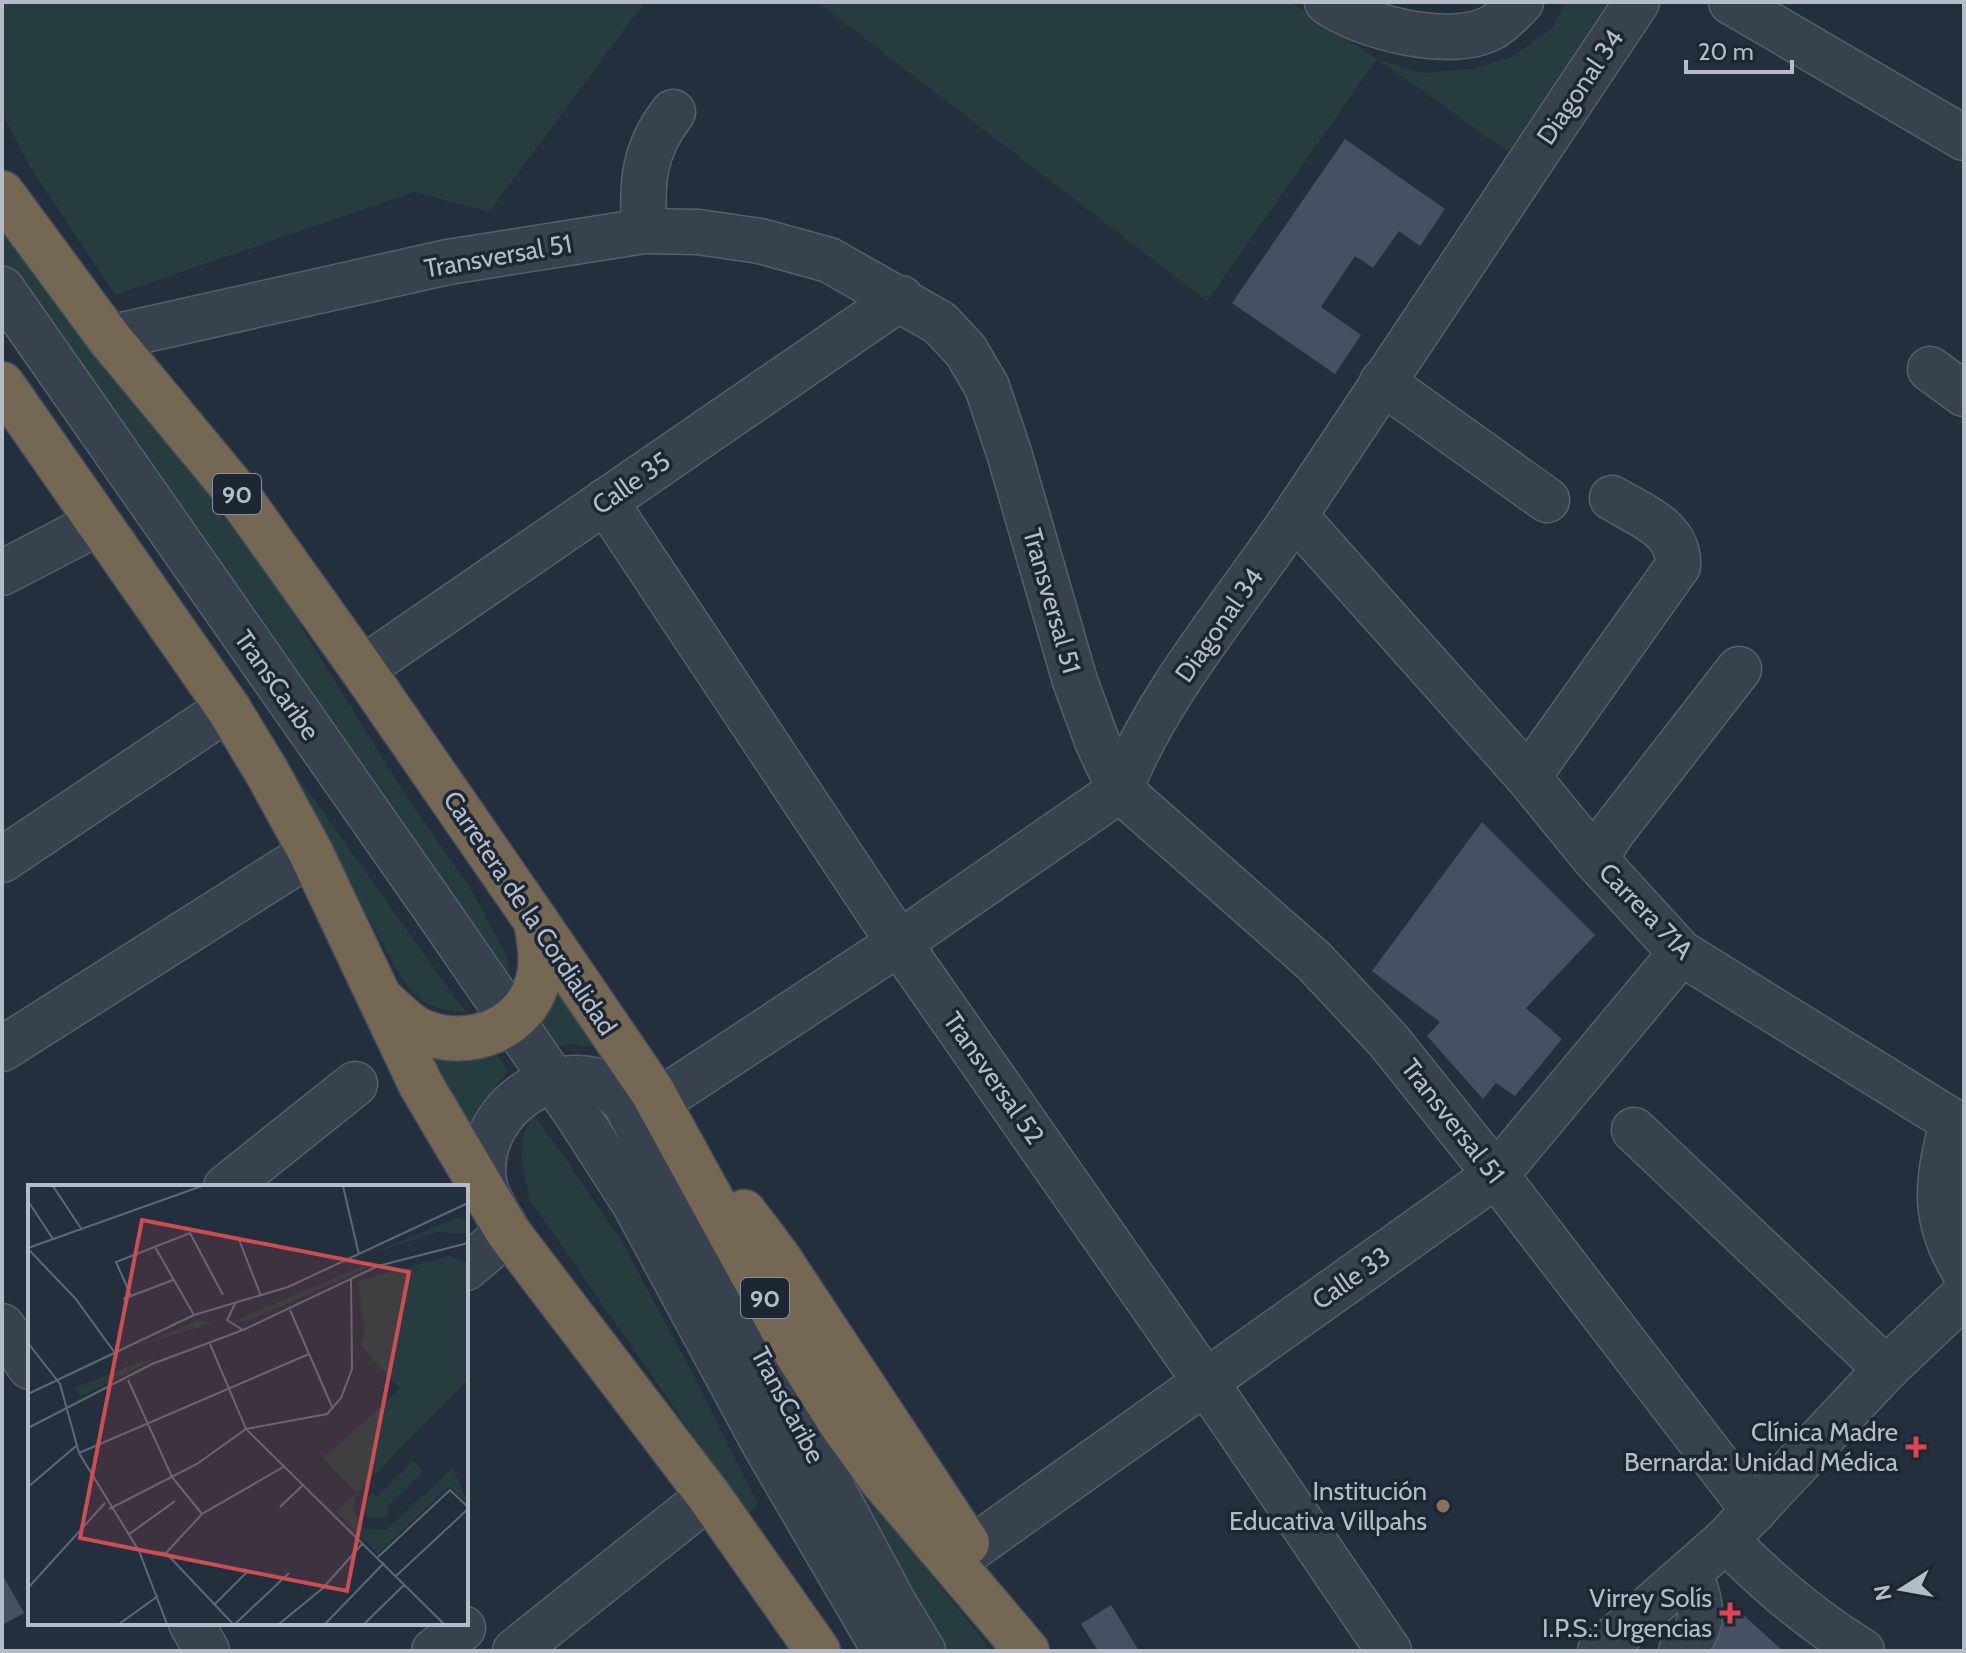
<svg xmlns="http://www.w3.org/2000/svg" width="1966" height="1653" font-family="Cabin,sans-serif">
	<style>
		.green { fill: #263c3f }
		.building { fill: #455162 }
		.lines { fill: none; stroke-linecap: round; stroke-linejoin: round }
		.minor-casing { stroke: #565f6c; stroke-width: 47 }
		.highway-casing { stroke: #434c59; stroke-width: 47 }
		.minor { stroke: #38414e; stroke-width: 44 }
		.highway { stroke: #746855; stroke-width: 44 }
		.health-dot { fill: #e0444e; stroke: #1d2633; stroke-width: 3 }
		.education-dot { fill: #8d6e63; stroke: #1d2633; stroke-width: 3 }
		.labels { text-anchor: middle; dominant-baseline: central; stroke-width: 7; stroke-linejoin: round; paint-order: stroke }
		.shield { fill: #1d2633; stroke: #878f9c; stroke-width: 2 }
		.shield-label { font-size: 24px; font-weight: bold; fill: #b4bcc9 }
		.street-label { font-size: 26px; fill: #b4bcc9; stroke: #1d2633 }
		.poi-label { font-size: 26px; fill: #b4bcc9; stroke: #1d2633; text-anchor: end }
		.inset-road { fill: none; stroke: #5e6776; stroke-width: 2 }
		.view { fill: #ce4d50; fill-opacity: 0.15; stroke: #ce4d50; stroke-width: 4 }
		.inset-edge { fill: none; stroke: #b4bcc9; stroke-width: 4 }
	</style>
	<rect width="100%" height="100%" fill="#242f3e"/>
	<g class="green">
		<path d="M2,2H645L489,212L414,192L115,295L32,170L2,113Z"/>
		<path d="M817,2H1291L1377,59L1421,73L1472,69L1512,57L1553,27L1566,2H1614L1508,152L1377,59L1207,301Z"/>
		<path d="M2,223L230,512L403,791L472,891L508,959L509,977L2,270Z"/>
		<path d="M284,757L466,1013C427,1008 418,1003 396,970Z"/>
		<path d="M553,975L601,1047L571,1044L544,1049L532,1034Z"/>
		<path d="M423,1051C457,1063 462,1064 496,1052L508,1071L476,1111L469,1129Z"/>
		<path d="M534,1114L621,1240L690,1369L758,1505L748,1514L530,1200C522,1164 514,1148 534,1114Z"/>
		<path d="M796,1391L923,1565L992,1651H940Z"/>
	</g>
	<g class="building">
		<path d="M1345,139L1445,209L1420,246L1399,231L1373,268L1355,256L1321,307L1361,335L1335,374L1232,303Z"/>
		<path d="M1482,822L1595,935L1526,1008L1562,1039L1515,1096L1496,1083L1483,1099L1427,1036L1440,1022L1372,971Z"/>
		<path d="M2,1574L24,1613L2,1625Z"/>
		<path d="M1111,1605L1139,1651H1098L1081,1624Z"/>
		<path d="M1737,1609L1783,1651H1695Z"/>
	</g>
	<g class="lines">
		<defs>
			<g id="minor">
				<path d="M1327,2C1363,28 1452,50 1493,27C1503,21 1513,10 1521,2"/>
				<path d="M1731,2L1964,138"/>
				<path d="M644,231C642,183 642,152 673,112"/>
				<path d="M2,289L434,907L578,1116L634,1203L766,1447L885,1651"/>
				<path d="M109,338L448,262L644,231L698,232L760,241L829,260L940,323L966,351L987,387L1010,456L1075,681L1097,741L1120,790L1314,961L1388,1040L1496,1175L1754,1511"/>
				<path d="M1930,369L1964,394"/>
				<path d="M1382,382L1547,500"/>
				<path d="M605,501L899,943L1205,1381L1389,1651"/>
				<path d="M1295,516L1528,777L1595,859L1681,953L1952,1121C1938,1181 1930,1215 1964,1271"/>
				<path d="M2,573L98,523"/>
				<path d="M362,669L901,298"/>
				<path d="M1528,777L1678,566C1680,528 1640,515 1612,498"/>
				<path d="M1595,859L1613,831L1739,669"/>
				<path d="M2,860L228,708"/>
				<path d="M2,1049L311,853"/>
				<path d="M659,1101L899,943L1120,790C1157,694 1237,602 1295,515C1410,345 1522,173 1637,2"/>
				<path d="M1634,1130L1886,1369"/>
				<path d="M226,1187L355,1084"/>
				<path d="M466,1268L508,1232C501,1218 489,1202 485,1187C474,1136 514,1086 563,1079C577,1077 593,1077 605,1085C612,1089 618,1096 624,1101L895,1605L923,1651"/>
				<path d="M2,1326L30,1367"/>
				<path d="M1726,1540C1766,1581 1813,1621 1862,1651"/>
				<path d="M971,1549L1496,1175L1681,953"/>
				<path d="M191,1623L207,1651"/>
				<path d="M434,1651L463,1628"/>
				<path d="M515,1651L709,1496"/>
				<path d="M1600,1651L1726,1540L1886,1369L1964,1295"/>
				<path d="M1681,1651C1709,1623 1701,1606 1690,1572"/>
			</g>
			<g id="highway">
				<path d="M2,193L109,338L233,488L362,669L536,921L652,1091L792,1346L842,1425L882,1480L1027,1651"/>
				<path d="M2,384L228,708L268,774L311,853L421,1085L508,1232L709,1496L818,1651"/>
				<path d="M382,1000C394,1010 407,1025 421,1031C468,1051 527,1030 539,976C543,957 539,940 536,921"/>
				<path d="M744,1212L778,1257L967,1543"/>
			</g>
		</defs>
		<use href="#minor" class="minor-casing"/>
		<use href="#highway" class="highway-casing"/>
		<use href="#minor" class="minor"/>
		<use href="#highway" class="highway"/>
	</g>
	<g class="health-dot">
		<path d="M1912 1435h8v8h8v8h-8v8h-8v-8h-8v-8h8z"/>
		<path d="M1726 1601h8v8h8v8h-8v8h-8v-8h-8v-8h8z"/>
	</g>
	<circle class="education-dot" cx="1443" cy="1506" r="8"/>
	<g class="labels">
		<g class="shield">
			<rect x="213" y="474" width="48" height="40" rx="6"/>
			<rect x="741" y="1278" width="48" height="40" rx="6"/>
		</g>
		<g class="shield-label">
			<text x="237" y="494">90</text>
			<text x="765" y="1298">90</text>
		</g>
		<g class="street-label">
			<text transform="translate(1580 87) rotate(-56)">Diagonal 34</text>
			<text transform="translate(498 256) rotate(-10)">Transversal 51</text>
			<text transform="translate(631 483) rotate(-35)">Calle 35</text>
			<text transform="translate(1052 601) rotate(74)">Transversal 51</text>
			<text transform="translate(1219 625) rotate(-55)">Diagonal 34</text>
			<text transform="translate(277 685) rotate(55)">TransCaribe</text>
			<text transform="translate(1646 911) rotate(46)">Carrera 71A</text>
			<text transform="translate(530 913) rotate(56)">Carretera de la Cordialidad</text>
			<text transform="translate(994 1078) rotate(55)">Transversal 52</text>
			<text transform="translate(1453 1121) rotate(52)">Transversal 51</text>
			<text transform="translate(1351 1278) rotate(-35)">Calle 33</text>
			<text transform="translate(788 1405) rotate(62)">TransCaribe</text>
		</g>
		<g class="poi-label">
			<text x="1898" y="1432">Clínica Madre<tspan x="1898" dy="30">Bernarda: Unidad Médica</tspan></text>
			<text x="1427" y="1491">Institución<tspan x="1427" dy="30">Educativa Villpahs</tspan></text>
			<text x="1712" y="1598">Virrey Solís<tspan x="1712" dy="30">I.P.S.: Urgencias</tspan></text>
		</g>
	</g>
	<g transform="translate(28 1185)">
		<rect width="440" height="440" fill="#242f3e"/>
		<path d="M427,33L439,35L436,49L410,47L348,67ZM421,71L440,77V194L329,308L324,323L335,343L358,345L425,283L440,319L421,301L350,369L309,327L328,308L295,273L372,204L332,160L337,148L330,96ZM345,76L346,80L222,135L205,137ZM170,135L184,138L113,160ZM131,172L52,212L47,203L101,181ZM385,276L396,286L359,322L362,326L356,332H338L334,324L338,314L344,308L348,312Z" fill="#263c3f"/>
		<path class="inset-road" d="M25,1L54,45M315,1L331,70M0,16L25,54M210,52L233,111M127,62L166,130M0,63L174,1M0,64L47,113L87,168M103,111L88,77L162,48L195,110M95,114L145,95M208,117L199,135L215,145M262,125L305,224M0,158L32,199L51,268L111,366L139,439M182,159L218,244L416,439M100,195L144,292L174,329M0,209L166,130L260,102L440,18M0,243L124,179L215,145L350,81L440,58M51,268L281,169M0,302L48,261M252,322L276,299M81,324L169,279L218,244L299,229L313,213L324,184L323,94M100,350L147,316M111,366L138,368L174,329L257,281M138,368L205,439M350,372L422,305L440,322M368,391L440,324M0,403L77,318M187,419L219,387M91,439L130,411M207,439L261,388M251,439L295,403L335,358M297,439L356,378M336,439L377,399"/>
		<path class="view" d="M114,35L381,87L319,406L52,353Z"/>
		<rect width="440" height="440" class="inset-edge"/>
	</g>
	<rect width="1966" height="1653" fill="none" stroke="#b4bcc9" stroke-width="8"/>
	<g transform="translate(1902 1589) rotate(259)" stroke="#1d2633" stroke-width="6" paint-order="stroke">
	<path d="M0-6L14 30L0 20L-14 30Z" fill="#b4bcc9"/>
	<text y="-12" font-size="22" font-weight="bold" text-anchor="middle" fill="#b4bcc9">N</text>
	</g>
	<path d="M1686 60v12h106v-12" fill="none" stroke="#b4bcc9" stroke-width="4"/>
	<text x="1698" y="60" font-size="24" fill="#b4bcc9" stroke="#1d2633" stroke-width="6" paint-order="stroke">20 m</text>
</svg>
